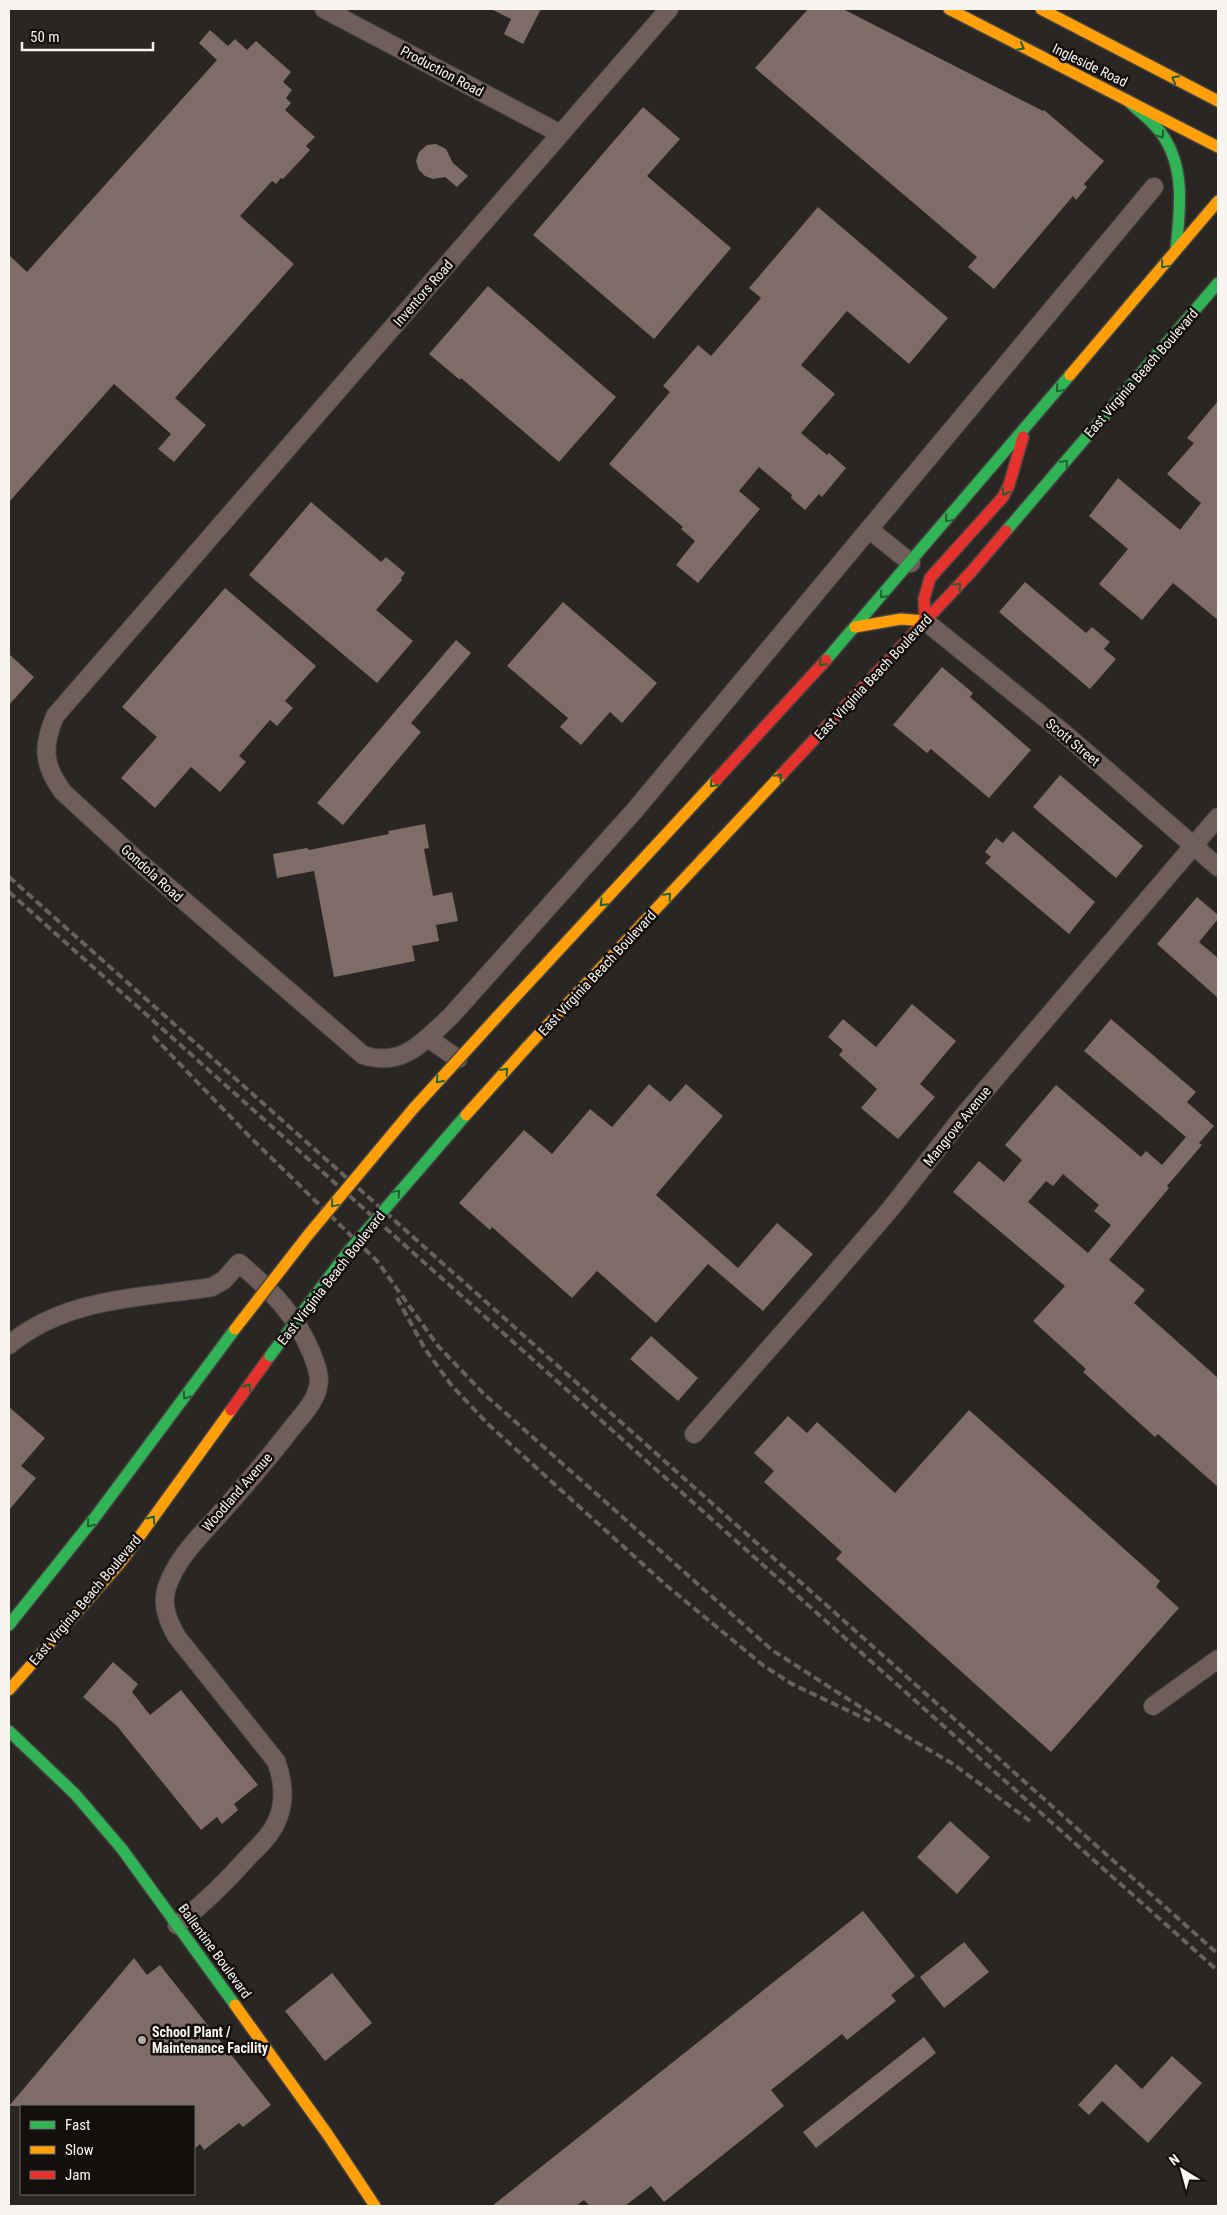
<svg xmlns="http://www.w3.org/2000/svg" width="1227" height="2215" font-family="'Roboto Condensed',sans-serif">
	<style>
		.building { fill: #7f6c67; fill-rule: evenodd }
		.lines { fill: none; stroke-linecap: round; stroke-linejoin: round }
		.street-casing { stroke: #454341; stroke-width: 20 }
		.fast-casing { stroke: #454341; stroke-width: 14 }
		.slow-casing { stroke: #454341; stroke-width: 14 }
		.jam-casing { stroke: #454341; stroke-width: 14 }
		.street { stroke: #705e5b; stroke-width: 18 }
		.fast { stroke: #30b455; stroke-width: 11 }
		.slow { stroke: #ff9f0a; stroke-width: 11 }
		.jam { stroke: #e5322d; stroke-width: 11 }
		.rail { stroke: #69615e; stroke-width: 4; stroke-dasharray: 8 4; stroke-linecap: butt }
		.fast-bridge-casing { stroke: #454341; stroke-width: 14; stroke-linecap: butt }
		.slow-bridge-casing { stroke: #454341; stroke-width: 14; stroke-linecap: butt }
		.fast-bridge { stroke: #30b455; stroke-width: 11 }
		.slow-bridge { stroke: #ff9f0a; stroke-width: 11 }
		.oneway { stroke: #216231 }
		.poi-dot { fill: #b0aca9; stroke: #120f0d; stroke-width: 2 }
		.labels { text-anchor: middle; dominant-baseline: central; stroke-width: 5; stroke-linejoin: round; paint-order: stroke }
		.street-label { font-size: 14px; fill: #f8f4f0; stroke: #120f0d }
		.poi-label { font-size: 14px; font-weight: bold; fill: #f8f4f0; stroke: #120f0d; text-anchor: start }
	</style>
	<rect width="100%" height="100%" fill="#292624"/>
	<g class="building">
		<path d="M491,9H541L523,44L504,34L511,19Z"/>
		<path d="M808,9H843L1043,111L1044,110L1104,161L1084,184L1087,187L1076,200L1073,196L994,289L968,267L977,257L755,68Z"/>
		<path d="M210,30L228,46L235,39L247,50L256,41L291,72L283,82L292,90L286,98L291,103L285,110L315,137L306,146L310,150L283,179L281,178L276,184L272,181L240,216L294,264L175,398L206,425L174,462L158,449L171,434L114,384L9,502V255L27,272L217,60L199,43Z"/>
		<path d="M643,107L680,139L647,176L731,248L654,339L533,235Z"/>
		<path d="M436,144L446,149L453,163L468,176L457,187L445,177L433,179L425,176L419,170L416,161L419,152L427,145Z"/>
		<path d="M818,207L948,318L909,364L847,311L801,365L835,394L801,433L827,455L829,453L846,468L822,497L819,494L805,510L791,498L792,495L759,467L739,491L760,509L698,583L676,565L695,541L681,529L683,527L609,464L670,392L663,386L698,345L711,356L761,298L749,288Z"/>
		<path d="M488,286L616,397L559,462L461,378L460,380L429,354Z"/>
		<path d="M1218,401V620L1173,583L1142,620L1099,584L1128,549L1089,516L1118,478L1180,530L1201,503L1167,474L1194,443L1187,438Z"/>
		<path d="M311,502L381,562L386,557L405,573L401,578L402,580L376,610L413,641L377,683L249,575Z"/>
		<path d="M1025,582L1086,633L1092,627L1110,642L1104,649L1116,659L1090,689L999,612Z"/>
		<path d="M225,588L316,666L285,701L293,708L277,726L270,720L239,756L246,762L220,792L191,767L155,808L121,778L157,737L122,707Z"/>
		<path d="M563,602L657,683L622,723L610,712L581,745L560,727L568,718L507,666Z"/>
		<path d="M456,640L471,653L411,723L421,732L343,825L317,803Z"/>
		<path d="M9,654L34,677L9,705Z"/>
		<path d="M942,667L973,693L970,697L1031,750L989,798L931,749L927,753L893,725Z"/>
		<path d="M1060,775L1143,846L1116,878L1033,807Z"/>
		<path d="M425,824L429,848L424,849L433,896L452,892L458,921L436,925L439,941L412,946L415,961L334,977L314,871L277,878L273,854L307,848L309,850L389,834L388,831Z"/>
		<path d="M1013,831L1095,902L1069,934L985,863L991,857L985,852L996,838L1003,843Z"/>
		<path d="M1197,897L1218,915V919L1199,942L1218,958V998L1157,944Z"/>
		<path d="M912,1004L956,1041L920,1084L935,1097L898,1139L861,1108L877,1089L839,1055L843,1050L828,1037L843,1019L876,1047Z"/>
		<path d="M1111,1019L1196,1092L1187,1102L1214,1126L1199,1143L1202,1145L1167,1186L1169,1188L1109,1260L1145,1290L1134,1303L1218,1378V1487L1158,1434L1155,1437L1083,1372L1086,1369L1033,1321L1065,1286L953,1192L979,1161L1004,1182L1022,1160L1005,1145L1056,1085L1141,1157L1146,1151L1162,1165L1186,1137L1084,1051ZM1063,1174L1099,1205L1094,1211L1111,1225L1088,1253L1028,1202L1046,1181L1053,1186Z"/>
		<path d="M649,1084L670,1102L686,1084L723,1116L656,1195L738,1268L777,1223L813,1254L763,1311L708,1264L656,1323L597,1271L572,1298L492,1227L490,1230L459,1203L524,1130L552,1154L590,1109L612,1127Z"/>
		<path d="M651,1336L698,1378L678,1401L630,1359Z"/>
		<path d="M9,1407L45,1438L21,1466L36,1478L9,1510Z"/>
		<path d="M969,1410L1160,1581L1156,1587L1179,1608L1051,1752L836,1559L842,1552L764,1482L774,1471L754,1453L788,1416L807,1433L817,1422L895,1493Z"/>
		<path d="M113,1662L138,1684L132,1692L150,1715L181,1690L258,1785L234,1804L238,1810L222,1824L217,1817L201,1830L117,1726L83,1697Z"/>
		<path d="M950,1821L990,1857L957,1894L917,1857Z"/>
		<path d="M863,1911L915,1976L891,1995L896,2001L847,2040L842,2034L771,2090L784,2106L664,2202L651,2186L625,2206H590L584,2200L576,2206H492Z"/>
		<path d="M964,1942L989,1972L944,2008L920,1977Z"/>
		<path d="M134,1958L147,1975L160,1965L271,2105L243,2127L239,2123L204,2150L200,2144L194,2149V2106H9Z"/>
		<path d="M332,1973L372,2023L325,2061L285,2011Z"/>
		<path d="M924,2037L936,2053L816,2148L803,2132Z"/>
		<path d="M1172,2056L1202,2083L1148,2143L1102,2101L1089,2115L1078,2105L1116,2064L1142,2089Z"/>
	</g>
	<g class="lines">
		<defs>
			<g id="street">
				<path d="M324,9L559,133"/>
				<path d="M669,9L55,716C42,747 43,765 63,792L138,861L363,1055C403,1068 424,1041 451,1016L635,810L1154,187"/>
				<path d="M870,530L911,563"/>
				<path d="M925,621L1065,734L1218,867"/>
				<path d="M428,1038L458,1059"/>
				<path d="M9,1345C66,1297 142,1298 212,1287L224,1280L239,1263C270,1289 297,1316 312,1354C315,1363 319,1371 319,1380C318,1400 303,1414 291,1429C268,1459 243,1488 218,1516C198,1538 177,1558 167,1587C161,1605 168,1621 177,1637L276,1761C284,1782 286,1802 276,1823C270,1836 259,1846 249,1856C227,1881 203,1904 177,1925"/>
				<path d="M694,1434L825,1285L892,1207L964,1115L1218,817"/>
				<path d="M1153,1706L1218,1659"/>
			</g>
			<g id="fast">
				<path d="M1127,100C1138,111 1152,120 1161,133C1186,167 1180,210 1176,250"/>
				<path d="M1006,531L1218,283"/>
				<path d="M826,660L1070,375"/>
				<path d="M9,1625L96,1516L235,1329"/>
				<path d="M9,1731L75,1794L122,1849L235,2005"/>
			</g>
			<g id="slow">
				<path d="M949,9L1218,147"/>
				<path d="M1041,9L1218,101"/>
				<path d="M1070,375L1218,201"/>
				<path d="M855,627L901,619L925,621"/>
				<path d="M496,1018L717,779"/>
				<path d="M527,1047L782,774"/>
				<path d="M9,1690L121,1562L231,1410"/>
				<path d="M235,2005L328,2135L375,2206"/>
			</g>
			<g id="jam">
				<path d="M925,621L924,599L930,578L1003,497L1009,485L1023,437"/>
				<path d="M782,774L971,572L1006,531"/>
				<path d="M717,779L826,660"/>
				<path d="M231,1410L270,1356"/>
			</g>
		</defs>
		<use href="#street" class="street-casing"/>
		<use href="#fast" class="fast-casing"/>
		<use href="#slow" class="slow-casing"/>
		<use href="#jam" class="jam-casing"/>
		<use href="#street" class="street"/>
		<use href="#fast" class="fast"/>
		<use href="#slow" class="slow"/>
		<use href="#jam" class="jam"/>
		<g class="rail">
			<path d="M9,877L1218,1954"/>
			<path d="M9,892L1218,1971"/>
			<path d="M153,1036L249,1136L377,1261L438,1346L483,1393L772,1650L899,1732L953,1764L1030,1821"/>
			<path d="M397,1298L425,1349L452,1386L489,1425L667,1586L764,1666L792,1684L870,1721"/>
		</g>
		<defs>
			<path id="fast-bridge" d="M270,1356L347,1253L466,1115"/>
			<g id="slow-bridge">
				<path d="M466,1115L527,1047"/>
				<path d="M235,1329L308,1235L413,1109L496,1018"/>
			</g>
		</defs>
		<use href="#fast-bridge" class="fast-bridge-casing"/>
		<use href="#slow-bridge" class="slow-bridge-casing"/>
		<use href="#fast-bridge" class="fast-bridge"/>
		<use href="#slow-bridge" class="slow-bridge"/>
	</g>
	<defs><path id="oneway-chevron" d="M-2-3.5L2.5 0L-2 3.5" fill="none" stroke-width="1.6" stroke-linecap="round" stroke-linejoin="round" transform="scale(1.25)"/></defs>
	<g class="oneway">
		<use href="#oneway-chevron" transform="translate(1021 47) rotate(28)"/>
		<use href="#oneway-chevron" transform="translate(1175 79) rotate(-153)"/>
		<use href="#oneway-chevron" transform="translate(1161 135) rotate(54)"/>
		<use href="#oneway-chevron" transform="translate(1164 265) rotate(130)"/>
		<use href="#oneway-chevron" transform="translate(1059 389) rotate(130)"/>
		<use href="#oneway-chevron" transform="translate(1065 463) rotate(-49)"/>
		<use href="#oneway-chevron" transform="translate(1005 492) rotate(119)"/>
		<use href="#oneway-chevron" transform="translate(948 519) rotate(130)"/>
		<use href="#oneway-chevron" transform="translate(958 586) rotate(-47)"/>
		<use href="#oneway-chevron" transform="translate(883 595) rotate(131)"/>
		<use href="#oneway-chevron" transform="translate(822 663) rotate(132)"/>
		<use href="#oneway-chevron" transform="translate(779 777) rotate(-47)"/>
		<use href="#oneway-chevron" transform="translate(713 784) rotate(132)"/>
		<use href="#oneway-chevron" transform="translate(668 896) rotate(-47)"/>
		<use href="#oneway-chevron" transform="translate(603 903) rotate(134)"/>
		<use href="#oneway-chevron" transform="translate(505 1071) rotate(-48)"/>
		<use href="#oneway-chevron" transform="translate(439 1080) rotate(132)"/>
		<use href="#oneway-chevron" transform="translate(397 1193) rotate(-50)"/>
		<use href="#oneway-chevron" transform="translate(334 1204) rotate(130)"/>
		<use href="#oneway-chevron" transform="translate(248 1387) rotate(-54)"/>
		<use href="#oneway-chevron" transform="translate(186 1396) rotate(126)"/>
		<use href="#oneway-chevron" transform="translate(152 1519) rotate(-54)"/>
		<use href="#oneway-chevron" transform="translate(90 1524) rotate(128)"/>
	</g>
	<circle class="poi-dot" cx="142" cy="2040" r="5"/>
	<g class="labels">
		<g class="street-label">
			<text transform="translate(1090 65) rotate(26)">Ingleside Road</text>
			<text transform="translate(442 71) rotate(28)">Production Road</text>
			<text transform="translate(423 293) rotate(-49)">Inventors Road</text>
			<text transform="translate(1141 373) rotate(-49)">East Virginia Beach Boulevard</text>
			<text transform="translate(873 677) rotate(-47)">East Virginia Beach Boulevard</text>
			<text transform="translate(1073 742) rotate(40)">Scott Street</text>
			<text transform="translate(152 873) rotate(42)">Gondola Road</text>
			<text transform="translate(597 973) rotate(-47)">East Virginia Beach Boulevard</text>
			<text transform="translate(957 1126) rotate(-51)">Mangrove Avenue</text>
			<text transform="translate(331 1278) rotate(-52)">East Virginia Beach Boulevard</text>
			<text transform="translate(237 1492) rotate(-49)">Woodland Avenue</text>
			<text transform="translate(85 1600) rotate(-50)">East Virginia Beach Boulevard</text>
			<text transform="translate(215 1951) rotate(54)">Ballentine Boulevard</text>
		</g>
		<g class="poi-label">
			<text x="152" y="2032">School Plant /<tspan x="152" dy="16">Maintenance Facility</tspan></text>
		</g>
	</g>
	<rect width="1227" height="2215" fill="none" stroke="#f8f4f0" stroke-width="20"/>
	<rect x="20" y="2105" width="175" height="90" fill="#120f0d" stroke="#6e6b68"/>
	<rect x="30" y="2121" width="25" height="8" fill="#30b455" stroke="#6e6b68"/>
	<text x="65" y="2130" font-size="15" fill="#f8f4f0">Fast</text>
	<rect x="30" y="2146" width="25" height="8" fill="#ff9f0a" stroke="#6e6b68"/>
	<text x="65" y="2155" font-size="15" fill="#f8f4f0">Slow</text>
	<rect x="30" y="2171" width="25" height="8" fill="#e5322d" stroke="#6e6b68"/>
	<text x="65" y="2180" font-size="15" fill="#f8f4f0">Jam</text>
	<g transform="translate(1182 2170) rotate(323)" stroke="#120f0d" stroke-width="4" paint-order="stroke">
	<path d="M0-4L9 19L0 12L-9 19Z" fill="#f8f4f0"/>
	<text y="-8" font-size="14" font-weight="bold" text-anchor="middle" fill="#f8f4f0">N</text>
	</g>
	<path d="M22 42v8h131v-8" fill="none" stroke="#f8f4f0" stroke-width="2.5"/>
	<text x="30" y="42" font-size="15" fill="#f8f4f0" stroke="#120f0d" stroke-width="4" paint-order="stroke">50 m</text>
</svg>
